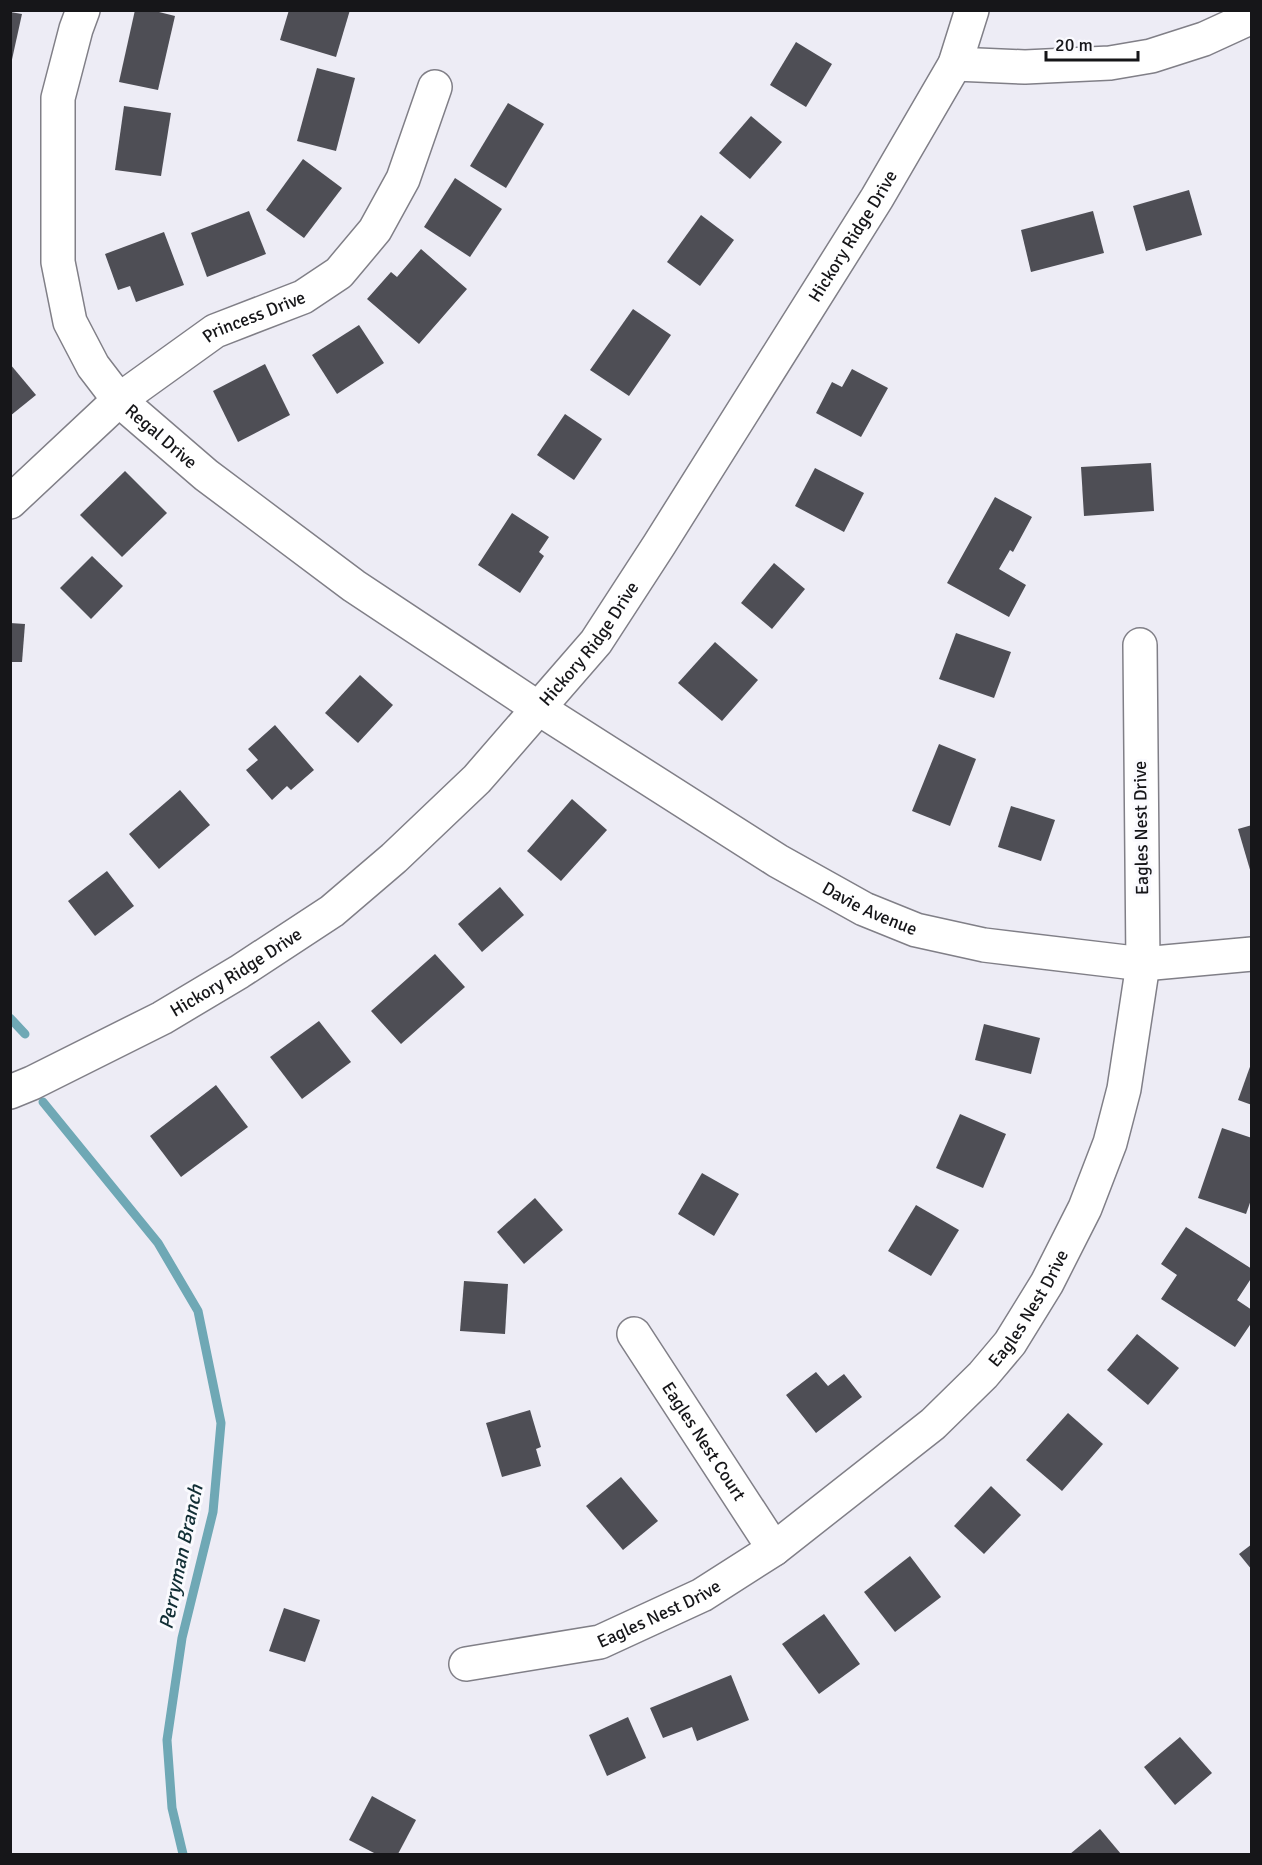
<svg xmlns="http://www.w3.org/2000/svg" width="1262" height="1865" font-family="Signika,sans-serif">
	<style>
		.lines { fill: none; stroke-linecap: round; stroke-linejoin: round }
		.stream { stroke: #6fa8b5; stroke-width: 9 }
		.building { fill: #4e4e55 }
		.minor-casing { stroke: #807f87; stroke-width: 36 }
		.minor { stroke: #fff; stroke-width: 33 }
		.labels { text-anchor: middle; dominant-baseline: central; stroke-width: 6; stroke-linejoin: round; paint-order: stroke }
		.street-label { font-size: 18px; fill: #161619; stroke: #fafafe }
		.water-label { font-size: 20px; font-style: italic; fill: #112e35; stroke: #fafafe }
	</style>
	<rect width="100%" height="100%" fill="#edecf5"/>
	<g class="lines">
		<g class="stream">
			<path d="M10,1018L25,1034"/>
			<path d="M43,1102L158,1243L198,1311L221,1423L213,1512L182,1638L167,1740L172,1808L183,1854"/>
		</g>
	</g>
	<g class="building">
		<path d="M135,10H151L175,16L158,90L119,82Z"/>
		<path d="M289,10H350L336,57L280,40Z"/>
		<path d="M10,12L22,14L11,64H10Z"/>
		<path d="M796,42L832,64L806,107L770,85Z"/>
		<path d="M317,68L355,78L336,151L297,141Z"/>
		<path d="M508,103L544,124L506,188L470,166Z"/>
		<path d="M124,106L171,113L161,176L115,170Z"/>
		<path d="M751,116L782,142L750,179L719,153Z"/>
		<path d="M303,159L342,188L304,238L266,210Z"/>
		<path d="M455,178L502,209L470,257L424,227Z"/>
		<path d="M1189,190L1202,235L1146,251L1133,206Z"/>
		<path d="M249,211L266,254L207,277L191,233Z"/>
		<path d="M1093,211L1104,253L1031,272L1021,230Z"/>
		<path d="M701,215L734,240L700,286L667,262Z"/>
		<path d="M164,232L184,285L136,302L130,286L118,290L105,254Z"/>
		<path d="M421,249L467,289L419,344L367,299L391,272L397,277Z"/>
		<path d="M633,309L671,335L629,396L590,370Z"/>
		<path d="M359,325L384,363L337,394L312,355Z"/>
		<path d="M10,364L36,395L10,416Z"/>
		<path d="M265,364L290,415L238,442L213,391Z"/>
		<path d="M852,369L888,388L861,437L816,413L832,382L842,387Z"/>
		<path d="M565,414L602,439L574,480L537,455Z"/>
		<path d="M1151,463L1154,511L1084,516L1081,467Z"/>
		<path d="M815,468L864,493L844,532L795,506Z"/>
		<path d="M125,471L167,513L122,557L80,515Z"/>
		<path d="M995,497L1032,517L1013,552L1010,550L999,569L1026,585L1009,617L947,583Z"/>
		<path d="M512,513L549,537L539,552L544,556L520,593L478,565Z"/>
		<path d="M92,556L123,586L91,619L60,588Z"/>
		<path d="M774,563L805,589L772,629L741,603Z"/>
		<path d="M10,623L25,624L22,662H10Z"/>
		<path d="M956,633L1011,652L994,698L939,679Z"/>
		<path d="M715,642L758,680L722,721L678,683Z"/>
		<path d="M360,675L393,705L358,743L325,713Z"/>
		<path d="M275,725L314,770L291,790L287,786L272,800L246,770L258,760L248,749Z"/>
		<path d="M939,744L976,759L950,826L912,811Z"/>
		<path d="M180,790L210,825L159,869L129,834Z"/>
		<path d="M572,799L607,830L561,881L527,851Z"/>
		<path d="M1011,806L1055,820L1041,861L998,847Z"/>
		<path d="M1252,825V873H1251L1238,829Z"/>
		<path d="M107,871L134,906L95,936L68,901Z"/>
		<path d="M500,887L524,915L482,952L458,924Z"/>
		<path d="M435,954L465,987L401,1044L371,1011Z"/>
		<path d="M319,1021L351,1062L302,1099L270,1057Z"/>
		<path d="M984,1024L1040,1038L1031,1074L975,1060Z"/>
		<path d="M1251,1064H1252V1105L1238,1100Z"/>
		<path d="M216,1085L248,1127L181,1177L150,1136Z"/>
		<path d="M960,1114L1006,1134L983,1188L936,1168Z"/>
		<path d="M1222,1128L1252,1138V1197L1246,1214L1198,1198Z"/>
		<path d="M702,1173L739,1194L714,1236L678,1214Z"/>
		<path d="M535,1198L563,1230L524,1264L497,1232Z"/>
		<path d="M916,1205L959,1230L931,1276L888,1251Z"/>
		<path d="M1186,1227L1252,1269V1277L1237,1300L1252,1310V1322L1235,1347L1161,1299L1177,1275L1161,1264Z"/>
		<path d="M464,1281L508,1284L505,1334L460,1331Z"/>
		<path d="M1137,1334L1179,1368L1148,1405L1107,1370Z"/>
		<path d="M816,1372L828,1386L844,1374L862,1397L816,1433L786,1395Z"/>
		<path d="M530,1410L541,1447L536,1449L541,1466L502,1477L486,1423Z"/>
		<path d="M1068,1413L1103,1444L1062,1491L1026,1460Z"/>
		<path d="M621,1477L658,1521L623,1550L586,1506Z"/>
		<path d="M991,1486L1021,1515L984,1554L954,1526Z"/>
		<path d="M1252,1544V1570L1239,1554Z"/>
		<path d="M910,1556L941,1597L895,1632L864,1592Z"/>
		<path d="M284,1608L320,1620L305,1662L269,1651Z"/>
		<path d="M824,1614L860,1664L819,1694L782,1644Z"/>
		<path d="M731,1675L749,1720L697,1741L692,1727L663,1738L650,1708Z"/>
		<path d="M628,1717L646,1758L607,1776L589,1735Z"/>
		<path d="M1180,1737L1212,1773L1175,1805L1144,1767Z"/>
		<path d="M372,1796L416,1820L398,1854H376L349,1840Z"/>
		<path d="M1100,1829L1121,1854H1070Z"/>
	</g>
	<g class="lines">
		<defs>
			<g id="minor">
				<path id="s1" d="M83,10L76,29L58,98V262L70,322L93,366L119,400L206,475L354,586L538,708L778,861L864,909L916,930L984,945L1143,964L1252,954"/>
				<path d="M955,64L1025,67L1110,63L1151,56L1204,39L1252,17"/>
				<path id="s2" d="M10,502L119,400L215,331L303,297L339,273L375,230L403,179L435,87"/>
				<path id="s3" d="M10,1092L32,1083L162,1018L239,972L332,911L394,858L477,779L596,642L659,545L877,198L955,64L972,10"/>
				<path id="s4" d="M634,1334L774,1549"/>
				<path id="s5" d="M466,1664L600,1642L702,1595L774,1549L933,1424L983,1375L1010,1343L1047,1283L1085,1208L1110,1143L1124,1089L1143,964L1140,645"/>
			</g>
		</defs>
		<use href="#minor" class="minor-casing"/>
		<use href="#minor" class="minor"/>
	</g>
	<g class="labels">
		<g class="street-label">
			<text stroke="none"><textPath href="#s3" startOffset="1228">Hickory Ridge Drive</textPath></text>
			<text stroke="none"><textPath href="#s2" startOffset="309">Princess Drive</textPath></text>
			<text stroke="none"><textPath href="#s1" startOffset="465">Regal Drive</textPath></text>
			<text stroke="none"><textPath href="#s3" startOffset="742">Hickory Ridge Drive</textPath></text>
			<text transform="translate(1141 828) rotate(-91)">Eagles Nest Drive</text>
			<text stroke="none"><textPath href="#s1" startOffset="1318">Davie Avenue</textPath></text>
			<text stroke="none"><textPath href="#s3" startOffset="256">Hickory Ridge Drive</textPath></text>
			<text stroke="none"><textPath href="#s5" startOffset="687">Eagles Nest Drive</textPath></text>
			<text stroke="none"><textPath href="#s4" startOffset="128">Eagles Nest Court</textPath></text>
			<text stroke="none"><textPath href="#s5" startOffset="201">Eagles Nest Drive</textPath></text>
		</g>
		<g class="water-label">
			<text transform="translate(181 1557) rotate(-78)">Perryman Branch</text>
		</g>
	</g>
	<rect width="1262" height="1865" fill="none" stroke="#161619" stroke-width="24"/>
	<path d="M1046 51v9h92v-9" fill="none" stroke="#161619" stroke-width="3"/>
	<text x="1055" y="51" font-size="18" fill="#161619" stroke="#fafafe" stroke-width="4.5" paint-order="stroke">20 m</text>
</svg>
